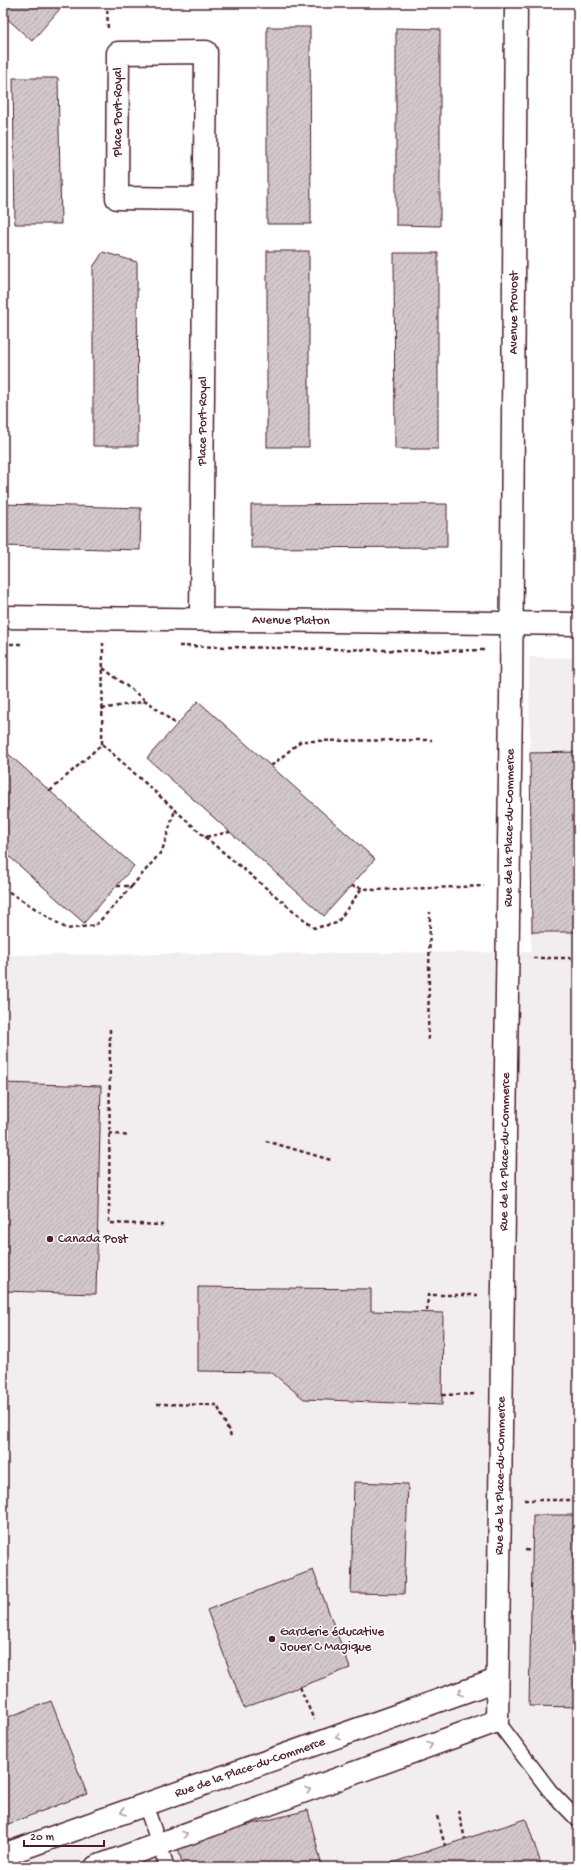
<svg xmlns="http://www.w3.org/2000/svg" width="581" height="1870" font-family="'Gochi Hand',sans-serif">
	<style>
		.built { fill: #f2eeef }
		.building { fill: url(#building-hatch); stroke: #4a1f2b }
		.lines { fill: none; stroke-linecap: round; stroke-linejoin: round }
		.lane-casing { stroke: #4a1f2b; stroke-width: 17 }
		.street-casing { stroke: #4a1f2b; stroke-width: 25 }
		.path { stroke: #4a1f2b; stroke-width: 2.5; stroke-dasharray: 4 3; stroke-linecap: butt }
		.lane { stroke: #fff; stroke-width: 14 }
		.street { stroke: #fff; stroke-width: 22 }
		.oneway { stroke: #ae9aa0 }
		.poi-dot { fill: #4a1f2b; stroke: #fff; stroke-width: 1.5 }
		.labels { text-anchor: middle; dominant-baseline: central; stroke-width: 3; stroke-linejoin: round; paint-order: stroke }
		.street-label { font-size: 13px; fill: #4a1f2b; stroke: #fff }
		.poi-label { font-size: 13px; fill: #4a1f2b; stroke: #fff; text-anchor: start }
	</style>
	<defs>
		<pattern id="building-hatch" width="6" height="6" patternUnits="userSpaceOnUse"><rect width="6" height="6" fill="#d2c7cb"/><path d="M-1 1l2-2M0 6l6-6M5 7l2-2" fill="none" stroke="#b6aaae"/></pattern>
	</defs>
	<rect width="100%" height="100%" fill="#fff"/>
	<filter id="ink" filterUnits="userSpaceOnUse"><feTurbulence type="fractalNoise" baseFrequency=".025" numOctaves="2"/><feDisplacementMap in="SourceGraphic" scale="8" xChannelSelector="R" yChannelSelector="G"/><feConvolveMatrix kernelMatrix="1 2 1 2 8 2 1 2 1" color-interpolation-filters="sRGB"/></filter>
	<g filter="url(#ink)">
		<path class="built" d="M529,657L578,658V1867H3V955L531,952Z"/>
		<g class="building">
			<path d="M6,3H65L32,41L3,15V7Z"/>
			<path d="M267,27H310L311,224H267Z"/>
			<path d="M396,28L440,29V226L396,225Z"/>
			<path d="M13,78H58L61,224H15Z"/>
			<rect x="267" y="251" width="42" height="196"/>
			<path d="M103,252L137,262L138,446H93V267Z"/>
			<path d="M394,253H438V449H395Z"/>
			<path d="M3,504L141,508L140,550L3,546Z"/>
			<path d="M447,504V547L251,548V505Z"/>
			<path d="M198,701L375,859L324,916L147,758Z"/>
			<path d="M3,749L134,866L84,923L3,851Z"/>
			<path d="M578,752V932H532L530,753Z"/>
			<path d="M3,1083L101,1086L96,1294L3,1291Z"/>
			<path d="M198,1287L371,1289V1311L443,1313L442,1405L304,1399L271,1372L198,1371Z"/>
			<path d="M354,1482L408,1484L404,1594L351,1593Z"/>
			<path d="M533,1515H578V1707L529,1706Z"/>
			<path d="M313,1570L350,1668L244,1708L207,1610Z"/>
			<path d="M51,1701L87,1794L3,1826V1719Z"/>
			<path d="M308,1810L322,1867H183L177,1843Z"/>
			<path d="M526,1819L542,1867H379L465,1839Z"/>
		</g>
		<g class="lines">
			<defs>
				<g id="lane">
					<path d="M497,1721L550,1791L578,1820"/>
					<path d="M145,1804L167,1867"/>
				</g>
				<g id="street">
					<path id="s1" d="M3,617L578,624"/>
					<path id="s2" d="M201,619L206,52L118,53L117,198L205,199"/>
					<path id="s3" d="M3,1855L497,1680"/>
					<path id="s4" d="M96,1867L497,1721L511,700L516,3"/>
				</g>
			</defs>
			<use href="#lane" class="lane-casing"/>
			<use href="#street" class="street-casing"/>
			<g class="path">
				<path d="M107,3L108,30"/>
				<path d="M3,644H22"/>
				<path d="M179,646L432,651L486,650"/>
				<path d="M103,668L146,701"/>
				<path d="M102,709L147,701L177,725"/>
				<path d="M102,744L205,837L230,832"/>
				<path d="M271,766L301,741L432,740"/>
				<path d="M50,791L102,744L103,643"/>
				<path d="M205,837L314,928L337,923L362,888"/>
				<path d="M117,886H132L162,851L175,810"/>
				<path d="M351,886L374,890L484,886"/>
				<path d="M3,888L67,929L96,925L132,886"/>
				<path d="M533,958H578"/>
				<path d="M110,1029L109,1223L163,1225"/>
				<path d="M428,1040L430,912"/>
				<path d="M109,1133L129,1136"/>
				<path d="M266,1141L331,1160"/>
				<path d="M427,1311L428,1295H478"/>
				<path d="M442,1395L477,1394"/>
				<path d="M157,1404L217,1405L231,1436"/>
				<path d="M524,1500H578"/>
				<path d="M525,1550L532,1551"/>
				<path d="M300,1687L314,1720"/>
				<path d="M458,1810L465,1839"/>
				<path d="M437,1816L445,1846"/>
			</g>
			<use href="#lane" class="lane"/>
			<use href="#street" class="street"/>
		</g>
		<defs><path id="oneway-chevron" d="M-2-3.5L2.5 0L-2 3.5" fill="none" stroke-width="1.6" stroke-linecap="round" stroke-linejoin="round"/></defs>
		<g class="oneway">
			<use href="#oneway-chevron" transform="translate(460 1693) rotate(161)"/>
			<use href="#oneway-chevron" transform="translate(338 1737) rotate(160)"/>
			<use href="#oneway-chevron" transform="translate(430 1745) rotate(-20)"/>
			<use href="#oneway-chevron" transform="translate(308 1790) rotate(-20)"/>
			<use href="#oneway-chevron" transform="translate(123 1812) rotate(161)"/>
			<use href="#oneway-chevron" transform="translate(185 1834) rotate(-20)"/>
		</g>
	</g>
	<g class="poi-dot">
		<circle cx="50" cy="1239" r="4"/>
		<circle cx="272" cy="1639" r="4"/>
	</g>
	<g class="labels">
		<g class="street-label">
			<text transform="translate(118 112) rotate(-90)">Place Port-Royal</text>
			<text stroke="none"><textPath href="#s4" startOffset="1835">Avenue Provost</textPath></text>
			<text stroke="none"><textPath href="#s2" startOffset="198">Place Port-Royal</textPath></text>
			<text stroke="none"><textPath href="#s1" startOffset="288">Avenue Platon</textPath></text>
			<text stroke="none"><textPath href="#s4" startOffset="1320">Rue de la Place-du-Commerce</textPath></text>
			<text stroke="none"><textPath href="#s4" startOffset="996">Rue de la Place-du-Commerce</textPath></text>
			<text stroke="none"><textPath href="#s4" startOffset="672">Rue de la Place-du-Commerce</textPath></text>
			<text stroke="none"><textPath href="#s3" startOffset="262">Rue de la Place-du-Commerce</textPath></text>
		</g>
		<g class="poi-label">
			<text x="58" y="1239">Canada Post</text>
			<text x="280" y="1632">Garderie éducative<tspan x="280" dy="15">Jouer C Magique</tspan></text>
		</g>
	</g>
	<rect width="581" height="1870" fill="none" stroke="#fff" stroke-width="16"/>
	<rect x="8" y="8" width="565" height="1854" fill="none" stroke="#4a1f2b" stroke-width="1.5" filter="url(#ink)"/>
	<path d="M24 1840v6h80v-6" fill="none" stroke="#4a1f2b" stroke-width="2"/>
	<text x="30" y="1840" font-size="12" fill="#4a1f2b" stroke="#ffffff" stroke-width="3" paint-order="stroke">20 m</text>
</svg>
